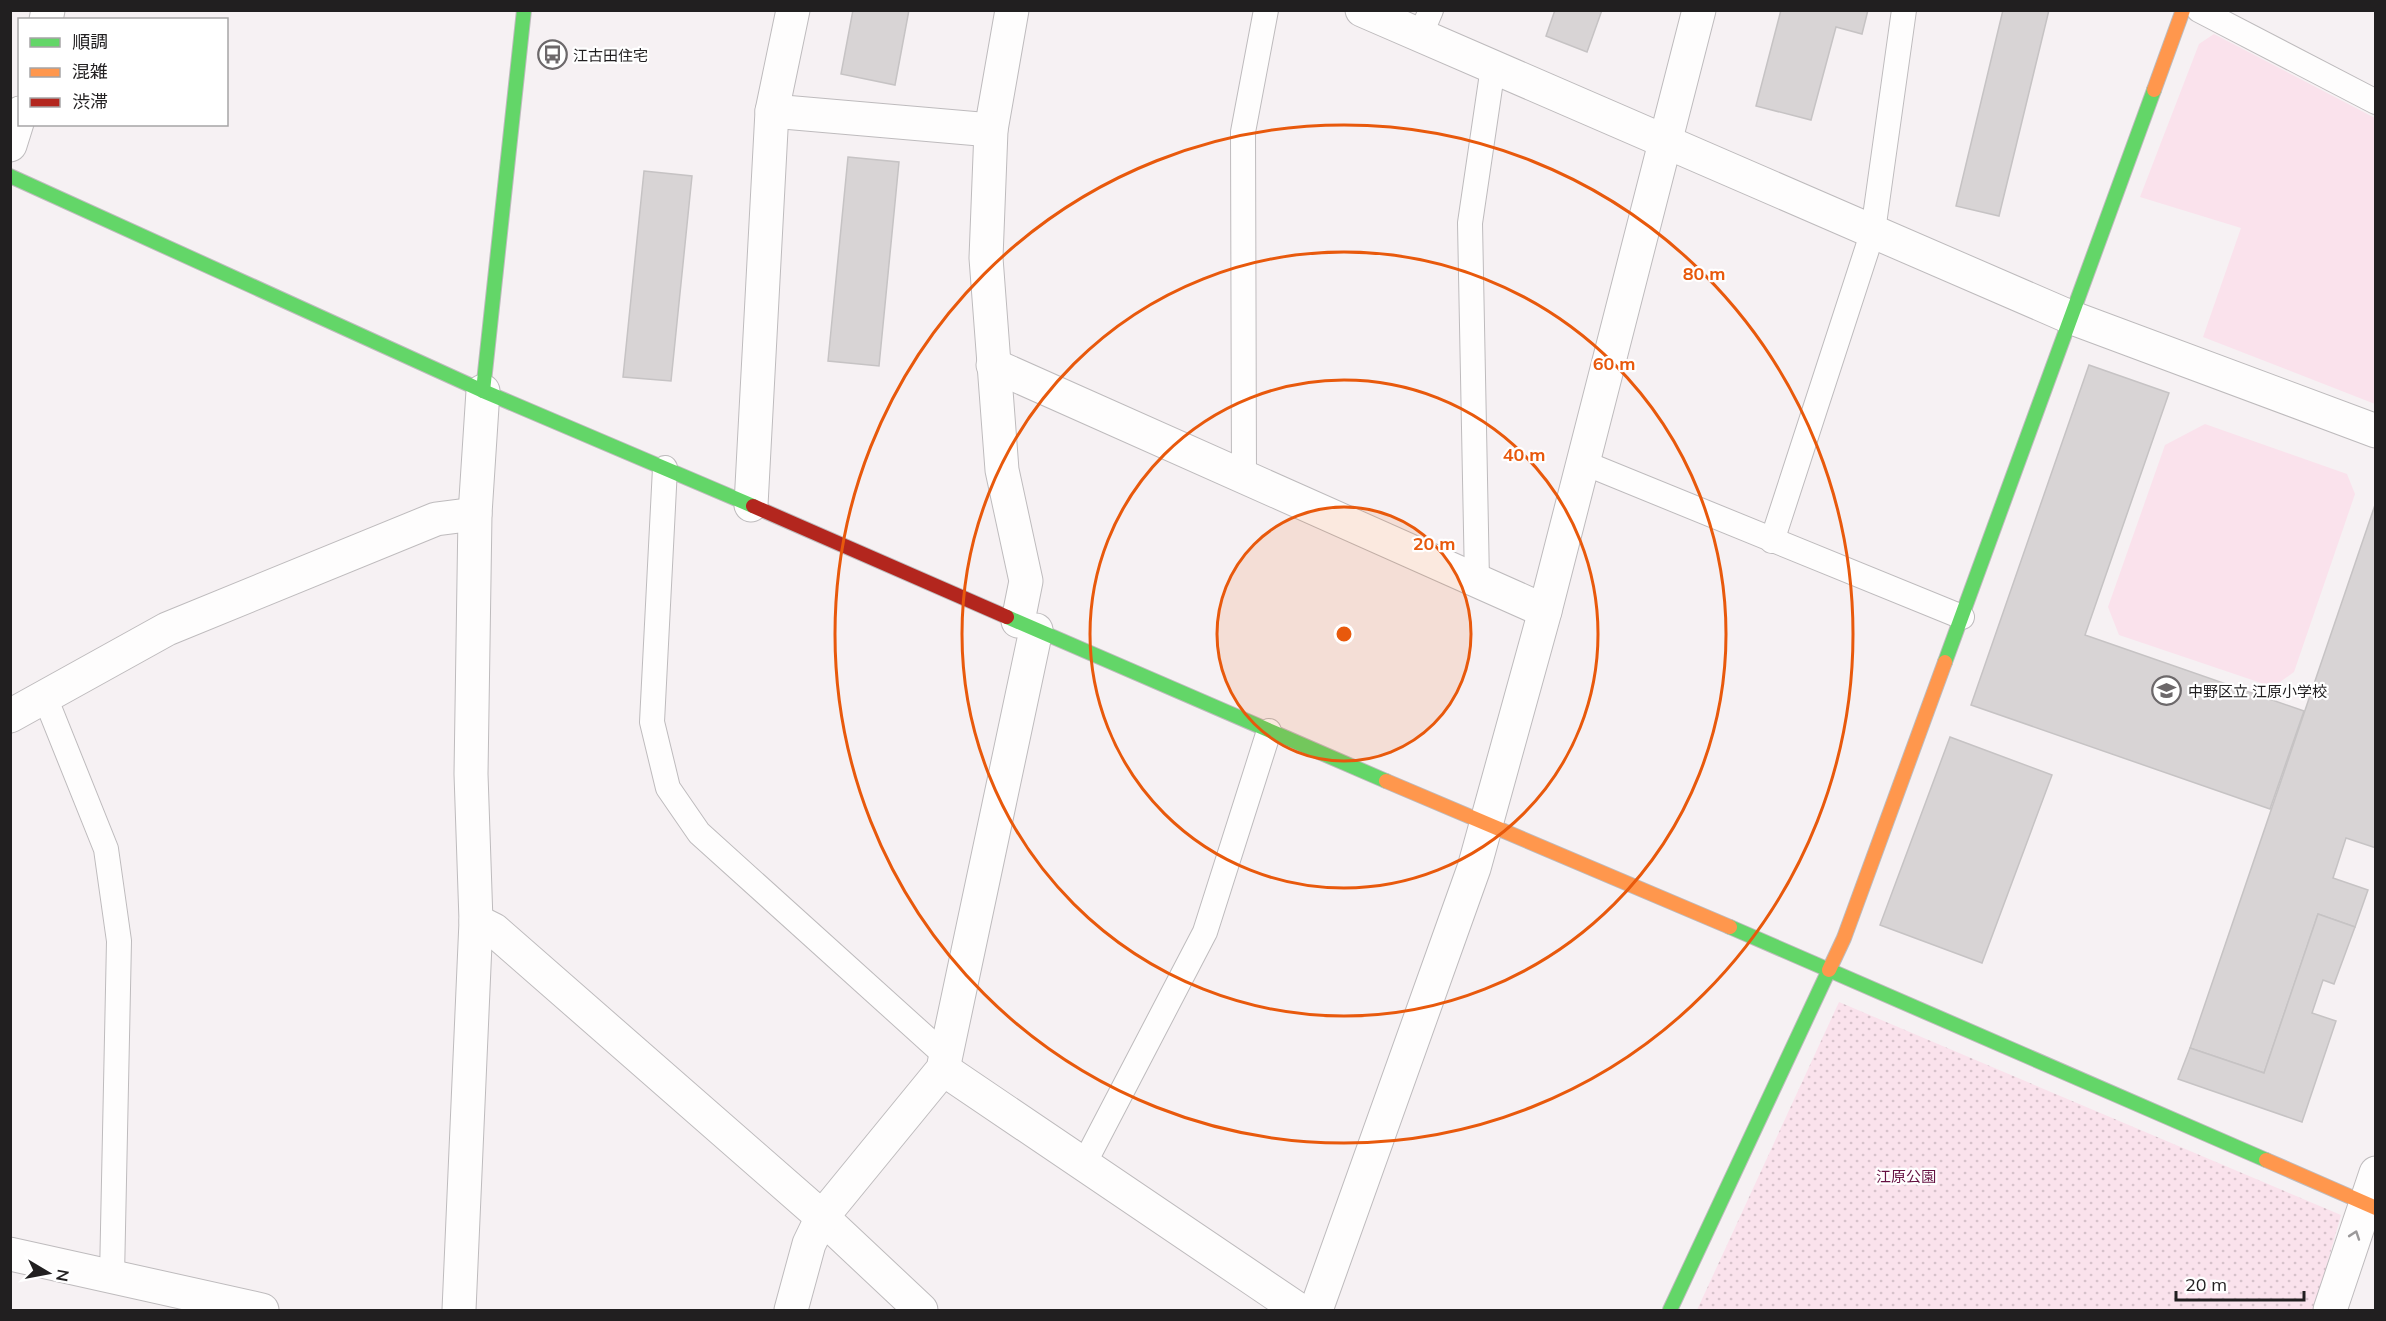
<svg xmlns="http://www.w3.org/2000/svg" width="2386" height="1321" font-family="Mulish,'Noto Sans JP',sans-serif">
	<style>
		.grass { fill: #fae2ec }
		.park { fill: url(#park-dots) }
		.building { fill: #d8d4d5; stroke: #c6c3c4; stroke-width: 1.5 }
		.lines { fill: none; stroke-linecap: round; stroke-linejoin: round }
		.lane-casing { stroke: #bebbbd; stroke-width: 26 }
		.street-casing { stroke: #bebbbd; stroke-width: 35 }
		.fast-casing { stroke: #bebbbd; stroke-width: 16 }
		.slow-casing { stroke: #bebbbd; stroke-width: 16 }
		.jam-casing { stroke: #bebbbd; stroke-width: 16 }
		.lane { stroke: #fefdfd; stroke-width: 24 }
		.street { stroke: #fefdfd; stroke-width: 33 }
		.fast { stroke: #63d668; stroke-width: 14 }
		.slow { stroke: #ff974d; stroke-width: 14 }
		.jam { stroke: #b3261e; stroke-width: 14 }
		.oneway { stroke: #9b999a }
		.ring { fill: none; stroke: #e8590c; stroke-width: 3 }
		.labels { text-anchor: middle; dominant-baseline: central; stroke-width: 4.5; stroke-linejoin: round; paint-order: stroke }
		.poi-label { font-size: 15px; fill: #211f20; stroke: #fff; text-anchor: start }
		.park-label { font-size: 15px; fill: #651242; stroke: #fff }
		.centre { fill: #e8590c; stroke: #fff; stroke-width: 3 }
		.ring-label { font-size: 18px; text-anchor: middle; font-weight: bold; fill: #e8590c; stroke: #fff; stroke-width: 4.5; stroke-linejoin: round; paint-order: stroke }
	</style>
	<defs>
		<pattern id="park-dots" width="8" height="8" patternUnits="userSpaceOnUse" patternTransform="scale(1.5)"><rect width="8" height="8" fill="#fae2ec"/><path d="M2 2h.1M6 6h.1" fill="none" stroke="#d6c1ca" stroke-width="1.8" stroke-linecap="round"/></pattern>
	</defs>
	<rect width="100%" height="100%" fill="#f6f1f3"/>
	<g class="grass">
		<path d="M2214,34L2375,118V404L2203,337L2241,228L2140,197L2199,44Z"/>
		<path d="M2205,424L2347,474L2355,494L2294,672L2273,687L2119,635L2108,607L2165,445Z"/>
	</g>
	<path class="park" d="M1839,1002L2341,1215L2314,1310H1697Z"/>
	<g class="building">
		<path d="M853,10H909L895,85L841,74Z"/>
		<path d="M1555,10H1602L1587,52L1546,36Z"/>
		<path d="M1781,10H1868L1862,34L1836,27L1811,120L1756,106Z"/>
		<path d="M2003,10H2049L1999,216L1956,206Z"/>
		<path d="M848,157L899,162L879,366L828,361Z"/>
		<path d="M644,171L692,176L671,381L623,377Z"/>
		<path d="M2089,365L2169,393L2085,635L2304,711L2270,809L1971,705Z"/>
		<path d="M2376,502V848L2346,838L2333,878L2368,890L2355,927L2318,914L2264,1073L2190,1048Z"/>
		<path d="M1950,737L2052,775L1982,963L1880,925Z"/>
		<path d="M2318,914L2355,927L2334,984L2323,980L2312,1013L2336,1021L2302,1122L2178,1079L2190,1048L2264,1073Z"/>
	</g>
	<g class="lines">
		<defs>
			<g id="lane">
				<path d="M2199,10L2376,102"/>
				<path d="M1420,36L1431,10"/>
				<path d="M1582,462L1962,617"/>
				<path d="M665,468L652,722L668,788L699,833L946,1056"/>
				<path d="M1244,477L1243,132L1266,10"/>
				<path d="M1772,541L1873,231L1904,10"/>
				<path d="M1477,581L1470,223L1493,67"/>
				<path d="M45,697L106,849L119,941L112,1277"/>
				<path d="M1084,1164L1205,932L1269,731"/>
			</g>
			<g id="street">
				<path d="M1012,10L991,130L986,258L1002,470L1026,581L1018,621"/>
				<path d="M1362,10L2070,317L2376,431"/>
				<path d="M46,20L48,10"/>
				<path d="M772,111L991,130"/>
				<path d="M10,145L20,113"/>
				<path d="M993,365L1545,611"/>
				<path d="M751,505L772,111L793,10"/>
				<path d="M10,716L167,629L436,519L475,514"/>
				<path d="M476,921L494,930L822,1217L921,1310"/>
				<path d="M943,1069L1299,1310"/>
				<path d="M10,1254L262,1310"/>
				<path d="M459,1310L476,921L471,774L475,514L483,391"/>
				<path d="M791,1310L809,1244L822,1217L943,1069L1036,630"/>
				<path d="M1316,1310L1474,868L1545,611L1699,10"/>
				<path d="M2330,1310L2376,1173"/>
			</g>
			<g id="fast">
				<path d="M10,176L483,391L753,506"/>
				<path d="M483,391L524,10"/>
				<path d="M1007,617L1386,781"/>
				<path d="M1945,662L2154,90"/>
				<path d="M1730,927L2266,1160"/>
				<path d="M1670,1310L1829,970"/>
			</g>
			<g id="slow">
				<path d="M2154,90L2183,10"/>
				<path d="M1386,781L1730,927"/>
				<path d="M1829,970L1844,938L1945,662"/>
				<path d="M2266,1160L2376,1208"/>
			</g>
			<path id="jam" d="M753,506L1007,617"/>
		</defs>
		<use href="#lane" class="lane-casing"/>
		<use href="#street" class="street-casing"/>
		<use href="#fast" class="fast-casing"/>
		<use href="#slow" class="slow-casing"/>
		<use href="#jam" class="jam-casing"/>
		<use href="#lane" class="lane"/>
		<use href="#street" class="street"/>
		<use href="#fast" class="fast"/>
		<use href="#slow" class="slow"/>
		<use href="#jam" class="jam"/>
	</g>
	<defs><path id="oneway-chevron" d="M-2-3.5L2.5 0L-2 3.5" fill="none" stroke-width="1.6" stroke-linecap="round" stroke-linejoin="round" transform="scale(1.5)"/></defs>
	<use class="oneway" href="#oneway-chevron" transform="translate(2355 1235) rotate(-71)"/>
	<circle cx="1344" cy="634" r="127" fill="#e8590c" fill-opacity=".12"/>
	<g class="ring">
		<circle cx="1344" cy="634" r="127"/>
		<circle cx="1344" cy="634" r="254"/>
		<circle cx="1344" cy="634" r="382"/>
		<circle cx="1344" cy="634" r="509"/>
	</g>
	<defs>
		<symbol id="bus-ring" viewBox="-11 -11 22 22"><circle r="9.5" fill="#fff" stroke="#6c686a" stroke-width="1.5"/><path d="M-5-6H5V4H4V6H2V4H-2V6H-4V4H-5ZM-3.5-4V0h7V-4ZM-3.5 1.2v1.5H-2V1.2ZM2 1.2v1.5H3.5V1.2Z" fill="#6c686a"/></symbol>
		<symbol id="school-ring" viewBox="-11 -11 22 22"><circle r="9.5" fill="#fff" stroke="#6c686a" stroke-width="1.5"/><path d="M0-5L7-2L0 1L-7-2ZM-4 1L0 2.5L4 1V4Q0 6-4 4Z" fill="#6c686a"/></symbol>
	</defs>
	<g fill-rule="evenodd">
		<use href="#bus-ring" x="536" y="38" width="33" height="33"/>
		<use href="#school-ring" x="2150" y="674" width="33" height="33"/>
	</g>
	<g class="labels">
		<g class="poi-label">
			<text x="573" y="55">江古田住宅</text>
			<text x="2188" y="691">中野区立 江原小学校</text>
		</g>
		<g class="park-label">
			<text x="1906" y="1176">江原公園</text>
		</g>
	</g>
	<circle cx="1344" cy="634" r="9" class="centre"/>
	<g class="ring-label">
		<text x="1704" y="280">80 m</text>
		<text x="1614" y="370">60 m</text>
		<text x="1524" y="461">40 m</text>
		<text x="1434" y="550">20 m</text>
	</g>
	<rect width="2386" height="1321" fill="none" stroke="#211f20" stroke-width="24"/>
	<rect x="18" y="18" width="210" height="108" fill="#ffffff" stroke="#a6a5a6" stroke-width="1.5"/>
	<rect x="30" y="38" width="30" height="9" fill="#63d668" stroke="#a6a5a6" stroke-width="1.5"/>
	<text x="72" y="48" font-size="18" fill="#211f20">順調</text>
	<rect x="30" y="68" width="30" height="9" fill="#ff974d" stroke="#a6a5a6" stroke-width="1.5"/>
	<text x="72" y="78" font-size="18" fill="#211f20">混雑</text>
	<rect x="30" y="98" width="30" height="9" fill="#b3261e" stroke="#a6a5a6" stroke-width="1.5"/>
	<text x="72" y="108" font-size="18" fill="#211f20">渋滞</text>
	<g transform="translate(48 1273) rotate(100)" stroke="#ffffff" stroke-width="4.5" paint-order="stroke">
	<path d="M0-4.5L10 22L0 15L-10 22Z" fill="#211f20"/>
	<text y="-9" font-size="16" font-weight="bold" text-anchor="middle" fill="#211f20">N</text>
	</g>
	<path d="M2176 1291v9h128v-9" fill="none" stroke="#211f20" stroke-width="3"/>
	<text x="2185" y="1291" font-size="18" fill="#211f20" stroke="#ffffff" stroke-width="4.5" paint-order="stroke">20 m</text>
</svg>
